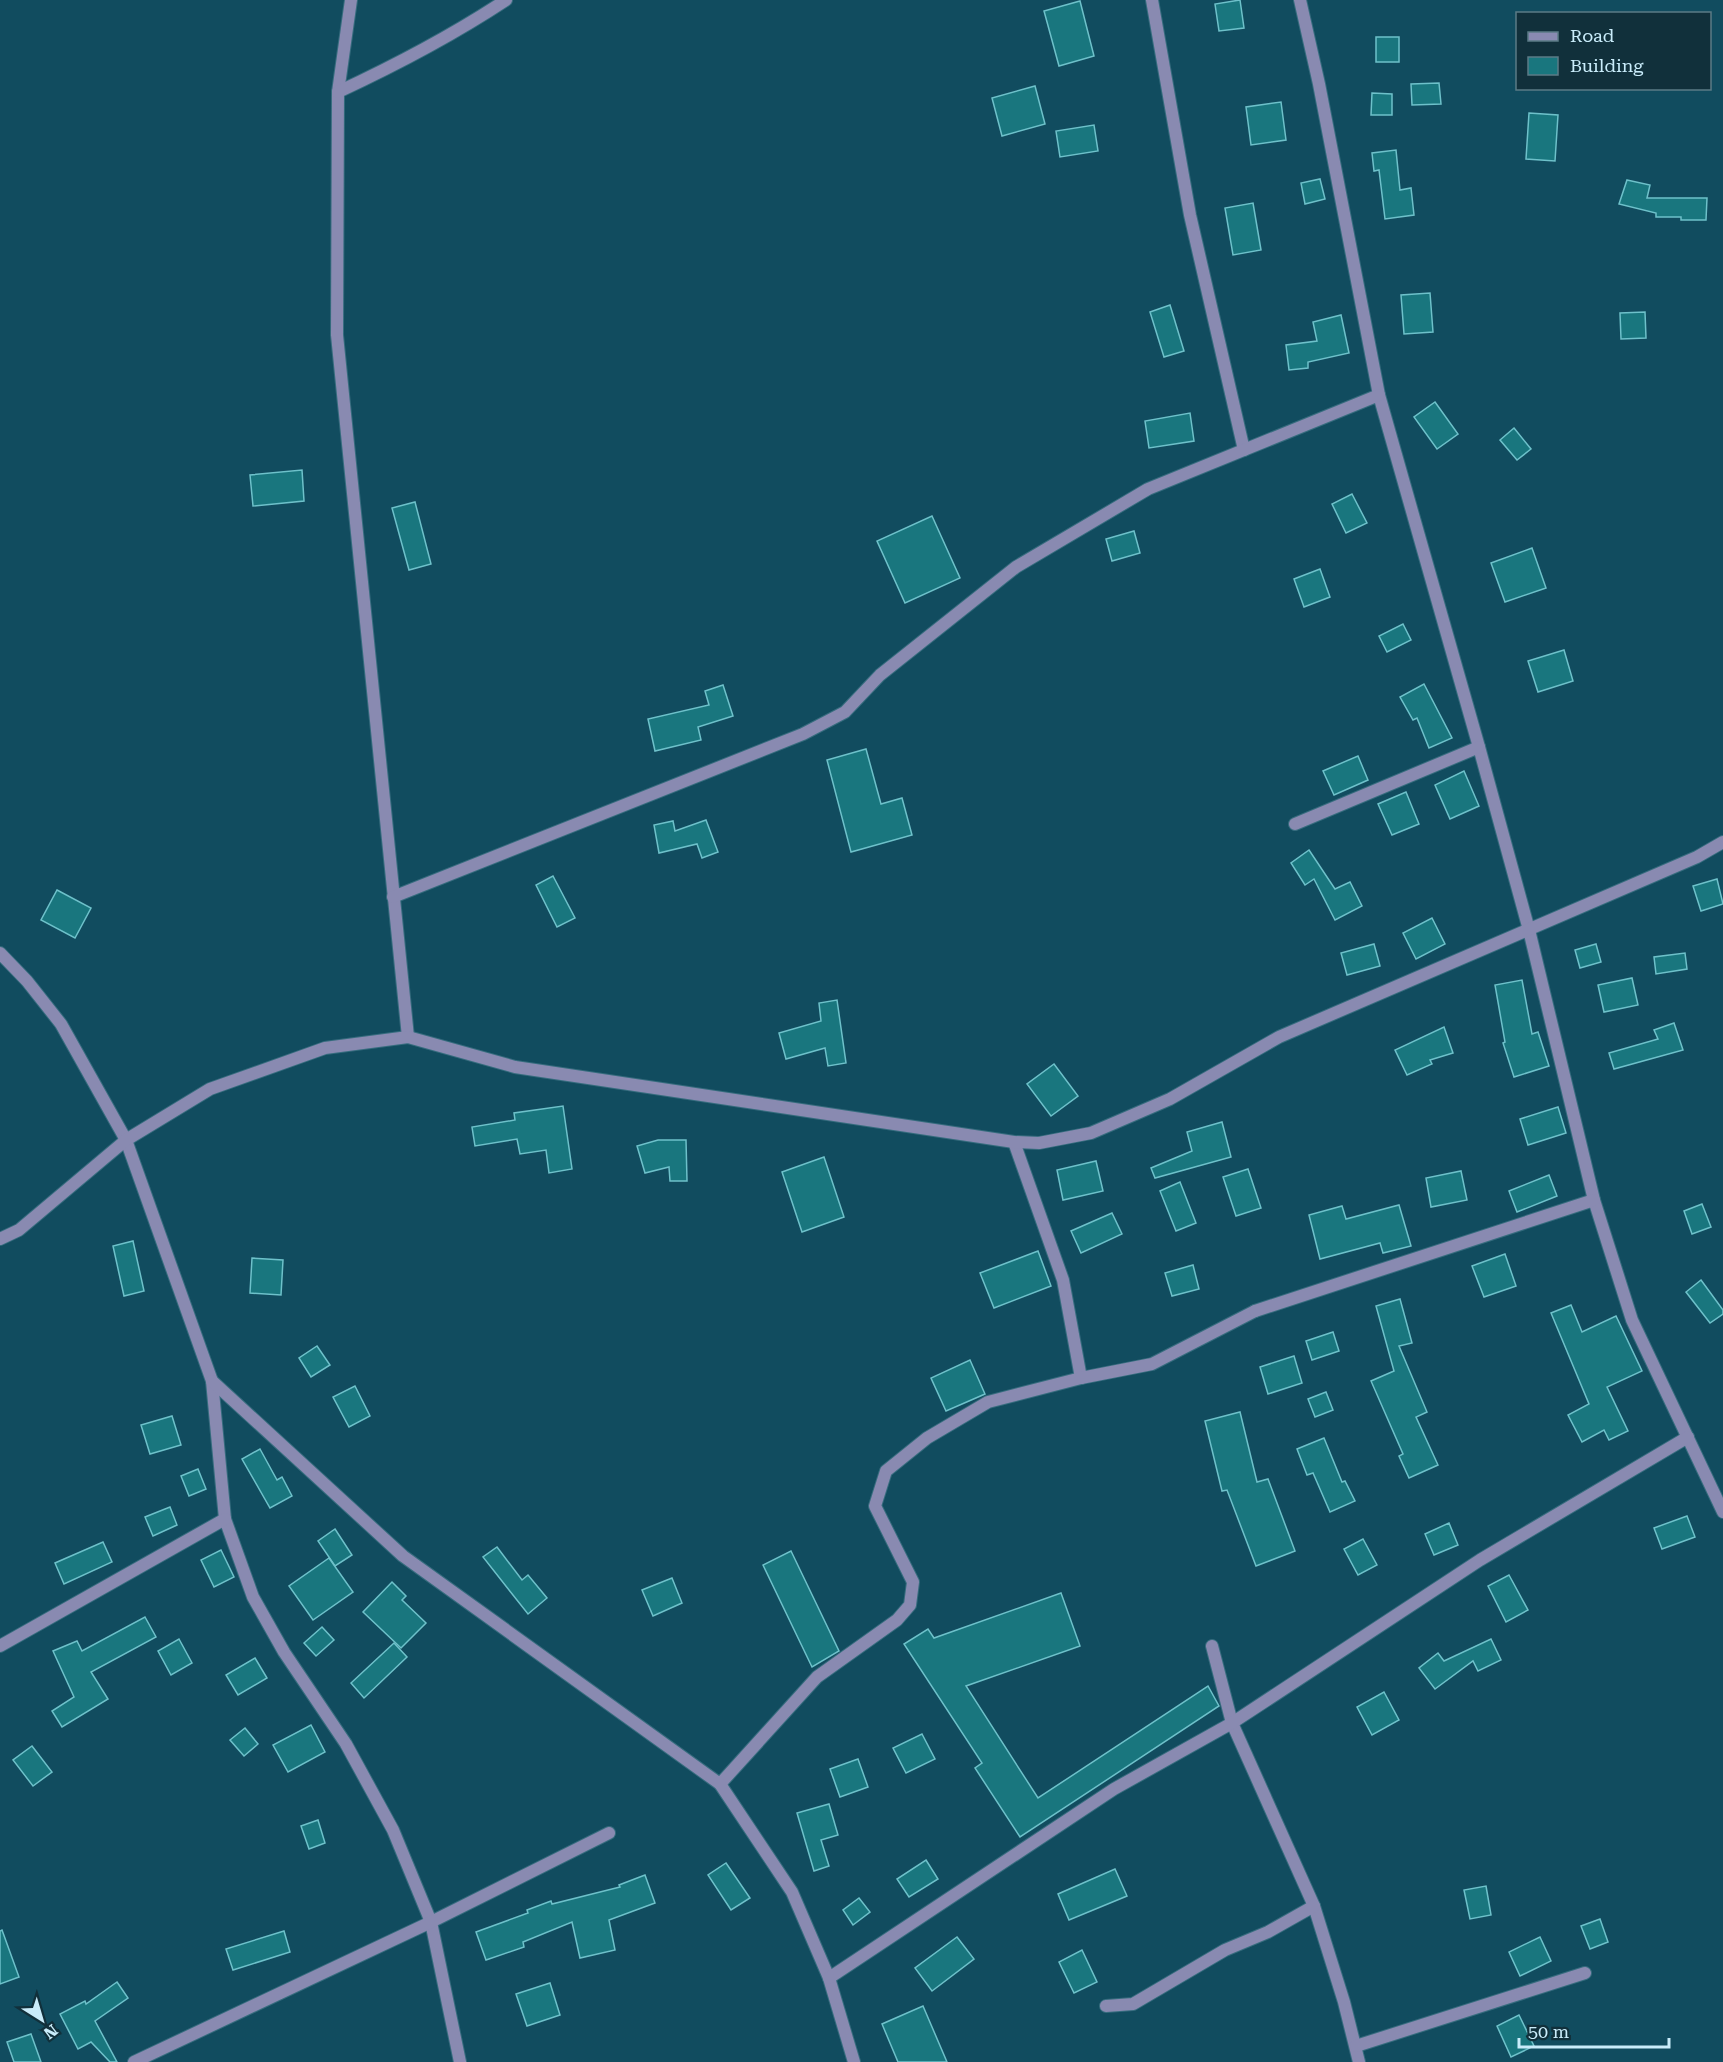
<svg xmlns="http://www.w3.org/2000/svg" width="1723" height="2062" font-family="'Roboto Serif',serif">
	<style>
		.building { fill: #19767e; stroke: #6ec1ca; stroke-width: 1.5 }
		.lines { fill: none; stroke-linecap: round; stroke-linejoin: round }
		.service-casing { stroke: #366c7e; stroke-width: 14 }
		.minor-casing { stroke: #366c7e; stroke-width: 14 }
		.service { stroke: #898ab1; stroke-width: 12 }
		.minor { stroke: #898ab1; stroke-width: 12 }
	</style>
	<rect width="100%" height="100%" fill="#114c5f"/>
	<g class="building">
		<path d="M1240,0L1244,28L1219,31L1215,4Z"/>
		<path d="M1080,1L1094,56L1059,66L1044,11Z"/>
		<rect x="1376" y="37" width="23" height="25"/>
		<path d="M1439,83L1441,104L1412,105L1411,84Z"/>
		<path d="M1035,86L1045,124L1002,136L992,98Z"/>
		<path d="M1372,93L1392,94V115H1371Z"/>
		<path d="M1281,102L1286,140L1251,145L1246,107Z"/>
		<path d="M1529,113L1558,115L1555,161L1526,159Z"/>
		<path d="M1094,125L1098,151L1060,157L1056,131Z"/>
		<path d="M1396,150L1400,190L1411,188L1414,215L1385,219L1379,170L1374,171L1372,153Z"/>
		<path d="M1320,179L1325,199L1305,204L1301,183Z"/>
		<path d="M1627,180L1650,185L1647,198H1707L1706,220H1681V217H1656V213L1619,204Z"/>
		<path d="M1253,203L1261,250L1233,255L1225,208Z"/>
		<path d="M1430,293L1433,332L1404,334L1401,295Z"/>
		<path d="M1170,305L1184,351L1164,357L1150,312Z"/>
		<path d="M1645,312L1646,338L1621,339L1620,313Z"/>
		<path d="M1341,315L1349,353L1308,362V368L1289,370L1286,345L1317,341L1313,322Z"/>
		<path d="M1435,402L1458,434L1437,449L1414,417Z"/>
		<path d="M1190,413L1194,441L1149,448L1145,421Z"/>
		<path d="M1514,428L1531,449L1517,460L1500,440Z"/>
		<path d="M302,470L304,501L253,506L250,475Z"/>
		<path d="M1352,494L1367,523L1346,533L1332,504Z"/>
		<path d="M415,502L431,564L409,570L392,508Z"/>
		<path d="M932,516L960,578L905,603L877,541Z"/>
		<path d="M1134,531L1140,553L1112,561L1106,539Z"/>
		<path d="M1532,548L1546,588L1505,602L1491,563Z"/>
		<path d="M1320,569L1330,597L1304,607L1294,579Z"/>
		<path d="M1403,624L1411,640L1387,652L1379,636Z"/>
		<path d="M1564,650L1573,681L1538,692L1528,661Z"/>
		<path d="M1424,684L1452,738L1429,748L1417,718L1413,720L1400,697Z"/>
		<path d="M723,685L733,716L698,727L701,740L655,751L648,719L709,705L705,691Z"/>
		<path d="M866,749L881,804L902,798L912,835L851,852L827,760Z"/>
		<path d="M1358,756L1368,780L1334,795L1323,771Z"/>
		<path d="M1464,771L1479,806L1450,819L1435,785Z"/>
		<path d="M1406,792L1419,824L1392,835L1378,804Z"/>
		<path d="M706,820L718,852L702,858L697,844L659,853L654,825L673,821L675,831Z"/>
		<path d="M1309,850L1335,889L1350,882L1362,906L1335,920L1314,879L1305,885L1291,863Z"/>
		<path d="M553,876L575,918L557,927L536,885Z"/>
		<path d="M1717,879L1723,904L1701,911L1693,886Z"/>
		<path d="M57,890L91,908L75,938L41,920Z"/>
		<path d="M1432,918L1445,944L1416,959L1403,933Z"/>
		<path d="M1374,944L1380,966L1347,975L1341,953Z"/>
		<path d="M1596,944L1601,962L1580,968L1575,950Z"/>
		<path d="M1685,953L1687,969L1656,974L1654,957Z"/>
		<path d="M1632,978L1638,1005L1604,1012L1598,985Z"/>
		<path d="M1522,980L1532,1034L1538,1032L1549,1066L1514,1077L1503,1043L1505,1042L1495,985Z"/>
		<path d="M837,1000L846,1063L828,1066L825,1048L786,1059L779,1033L821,1021L819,1003Z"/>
		<path d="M1674,1023L1683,1050L1614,1069L1609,1053L1658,1039L1654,1030Z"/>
		<path d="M1444,1027L1453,1053L1430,1060L1432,1064L1407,1075L1395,1050Z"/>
		<path d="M1054,1064L1078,1096L1051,1116L1027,1084Z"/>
		<path d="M563,1106L572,1169L549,1173L546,1150L520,1154L517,1139L475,1146L472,1127L515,1120L514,1113Z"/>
		<path d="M1558,1107L1566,1133L1528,1145L1520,1119Z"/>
		<path d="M1222,1122L1231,1157L1155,1178L1151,1168L1192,1151L1187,1132Z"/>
		<path d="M658,1140H686L687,1181H670L669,1167L645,1173L637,1146Z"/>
		<path d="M824,1157L844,1217L802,1232L782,1172Z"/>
		<path d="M1096,1161L1103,1191L1063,1200L1057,1170Z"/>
		<path d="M1248,1169L1261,1208L1236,1216L1223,1177Z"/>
		<path d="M1461,1171L1467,1200L1431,1207L1426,1178Z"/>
		<path d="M1549,1175L1557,1196L1517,1212L1509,1191Z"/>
		<path d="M1180,1182L1196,1223L1176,1231L1160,1191Z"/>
		<path d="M1702,1204L1711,1227L1692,1234L1684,1211Z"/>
		<path d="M1399,1205L1411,1246L1383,1253L1380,1243L1320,1259L1309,1215L1342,1206L1346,1219Z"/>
		<path d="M1112,1213L1122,1234L1081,1253L1071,1231Z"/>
		<path d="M133,1241L144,1291L124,1296L113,1246Z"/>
		<path d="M1038,1251L1051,1286L994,1308L980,1273Z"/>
		<path d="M1505,1254L1516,1286L1484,1297L1472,1266Z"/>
		<path d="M252,1258L283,1260L281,1295L250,1293Z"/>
		<path d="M1193,1265L1199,1289L1172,1296L1165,1273Z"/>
		<path d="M1701,1280L1723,1310V1314L1710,1323L1686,1292Z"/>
		<path d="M1400,1299L1412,1343L1399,1346L1427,1412L1416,1417L1438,1465L1409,1478L1399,1456L1403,1454L1371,1381L1394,1371L1376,1306Z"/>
		<path d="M1571,1305L1582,1332L1616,1316L1642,1371L1607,1387L1628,1431L1609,1440L1604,1430L1582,1442L1568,1415L1589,1404L1551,1313Z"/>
		<path d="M1333,1332L1339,1351L1312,1360L1306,1341Z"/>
		<path d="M317,1346L330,1365L311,1377L299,1358Z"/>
		<path d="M1294,1356L1302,1383L1268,1394L1260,1367Z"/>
		<path d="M970,1360L985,1394L946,1411L931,1378Z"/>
		<path d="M355,1386L370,1416L349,1427L333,1397Z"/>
		<path d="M1326,1392L1333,1410L1315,1417L1308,1399Z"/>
		<path d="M1240,1412L1257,1482L1268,1479L1295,1551L1256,1566L1227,1490L1222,1491L1205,1421Z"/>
		<path d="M172,1416L181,1445L150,1454L141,1425Z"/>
		<path d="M1324,1438L1342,1482L1345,1481L1355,1501L1330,1512L1313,1473L1307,1475L1297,1449Z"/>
		<path d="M260,1449L277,1480L282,1477L292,1496L270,1508L242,1459Z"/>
		<path d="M198,1469L206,1489L189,1496L181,1476Z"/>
		<path d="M170,1507L177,1525L153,1536L145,1517Z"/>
		<path d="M1687,1516L1695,1537L1662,1549L1654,1528Z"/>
		<path d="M1449,1523L1458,1545L1434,1555L1425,1534Z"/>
		<path d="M335,1529L352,1555L335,1566L318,1541Z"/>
		<path d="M1363,1539L1377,1565L1358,1575L1344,1549Z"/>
		<path d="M103,1542L112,1562L64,1584L55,1563Z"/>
		<path d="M497,1547L522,1580L528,1575L547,1598L528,1614L483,1557Z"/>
		<path d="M221,1550L234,1577L214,1587L201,1560Z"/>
		<path d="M791,1551L839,1651L812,1667L763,1565Z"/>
		<path d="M329,1558L353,1592L313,1620L289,1586Z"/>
		<path d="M1509,1575L1528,1610L1506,1622L1488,1586Z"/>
		<path d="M672,1578L682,1603L653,1616L642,1590Z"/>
		<path d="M392,1582L406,1596L402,1600L426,1623L401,1648L363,1612Z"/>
		<path d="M1061,1593L1080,1646L966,1686L1038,1798L1208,1686L1219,1706L1020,1837L975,1768L982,1763L904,1644L928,1629L934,1638Z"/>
		<path d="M145,1617L156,1637L91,1672L108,1699L62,1727L52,1711L74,1697L53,1651L77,1641L82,1651Z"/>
		<path d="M322,1627L334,1640L316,1656L304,1643Z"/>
		<path d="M179,1639L192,1663L171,1675L158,1651Z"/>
		<path d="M1491,1639L1501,1660L1478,1671L1473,1661L1435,1689L1419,1668L1438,1653L1444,1661Z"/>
		<path d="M394,1643L407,1657L364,1698L351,1683Z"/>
		<path d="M255,1658L267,1678L238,1695L226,1675Z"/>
		<path d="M1384,1692L1399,1720L1372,1735L1357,1707Z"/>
		<path d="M311,1725L325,1752L288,1772L273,1745Z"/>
		<path d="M245,1728L258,1744L244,1756L230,1740Z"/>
		<path d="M922,1734L935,1759L906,1773L893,1748Z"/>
		<path d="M32,1746L52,1772L33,1786L13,1760Z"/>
		<path d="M858,1759L868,1787L840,1797L830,1769Z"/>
		<path d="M829,1804L838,1835L821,1840L829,1866L814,1871L797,1813Z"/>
		<path d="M318,1820L325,1843L309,1849L301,1826Z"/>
		<path d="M926,1860L938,1879L909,1897L897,1879Z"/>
		<path d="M726,1863L750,1898L731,1910L708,1875Z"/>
		<path d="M1115,1869L1127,1896L1069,1920L1058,1894Z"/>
		<path d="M645,1875L655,1903L609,1920L615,1950L580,1958L572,1922L523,1942L524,1947L486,1960L476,1932L528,1913L527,1910L551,1901L552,1904L620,1887L619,1885Z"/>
		<path d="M1486,1886L1491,1915L1470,1919L1464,1890Z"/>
		<path d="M859,1898L870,1912L853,1925L843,1910Z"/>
		<path d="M1600,1919L1608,1942L1590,1949L1581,1926Z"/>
		<path d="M2,1930L19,1977L0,1984V1931Z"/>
		<path d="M284,1931L290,1952L233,1970L226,1949Z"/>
		<path d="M957,1937L974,1959L932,1991L915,1968Z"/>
		<path d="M1540,1937L1551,1961L1520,1976L1509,1952Z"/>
		<path d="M1082,1950L1097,1982L1074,1993L1059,1962Z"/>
		<path d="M117,1982L128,1998L95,2021L117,2062H110L91,2042L78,2049L60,2014L85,2001L86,2004Z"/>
		<path d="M550,1983L560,2015L527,2026L516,1994Z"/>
		<path d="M923,2006L947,2062H898L882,2024Z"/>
		<path d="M1519,2015L1534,2046L1511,2057L1497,2026Z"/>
		<path d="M31,2034L41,2062H14L7,2042Z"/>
	</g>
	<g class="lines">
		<defs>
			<g id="service">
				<path d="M1014,1142L1063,1280L1081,1378"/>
				<path d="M720,1784L817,1677L897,1620L910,1605L913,1582L875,1506L886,1471L927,1438L988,1402L1081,1378L1152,1364L1255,1311"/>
			</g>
			<g id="minor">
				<path d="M351,0L338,92L337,335L408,1037"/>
				<path d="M1152,0L1190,215L1244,450"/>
				<path d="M1300,0L1319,84L1379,395L1479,747L1529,930L1594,1200L1632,1320L1723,1512"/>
				<path d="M338,92C396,65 453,35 506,0"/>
				<path d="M1295,824L1479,747"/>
				<path d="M393,897L803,734L845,712L880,675L1016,567L1148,489L1379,395"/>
				<path d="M0,953L27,981L61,1024L126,1140L212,1381L225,1519L253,1597L284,1652L346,1744L393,1830L431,1922L460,2062"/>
				<path d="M0,1239L19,1230L126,1140L210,1089L325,1048L408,1037L515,1067L1014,1142L1039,1143L1091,1133L1170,1099L1279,1037L1697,857L1723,842"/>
				<path d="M1255,1311L1594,1200"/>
				<path d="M212,1381L403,1556L720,1784L792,1892L829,1978L854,2062"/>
				<path d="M0,1646L225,1519"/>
				<path d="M1212,1646L1232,1723L1314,1906L1344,2002L1359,2062"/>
				<path d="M829,1978L1114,1789L1232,1723L1480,1560L1688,1437"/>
				<path d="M1106,2006L1133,2004L1225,1950L1268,1932L1314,1906"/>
				<path d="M1356,2046L1585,1973"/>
				<path d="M134,2062L431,1922L609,1833"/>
			</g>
		</defs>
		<use href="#service" class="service-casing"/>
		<use href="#minor" class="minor-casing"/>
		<use href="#service" class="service"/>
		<use href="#minor" class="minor"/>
	</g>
	<rect x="1516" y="12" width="195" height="78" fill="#11303b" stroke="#5b7b87" stroke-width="1.5"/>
	<rect x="1528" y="32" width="30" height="9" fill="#898ab1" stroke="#5b7b87" stroke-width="1.5"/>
	<text x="1570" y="42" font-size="18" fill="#c9ecfa">Road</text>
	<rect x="1528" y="57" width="30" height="18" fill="#19767e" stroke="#5b7b87" stroke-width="1.5"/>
	<text x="1570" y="72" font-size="18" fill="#c9ecfa">Building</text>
	<g transform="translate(42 2020) rotate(143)" stroke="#11303b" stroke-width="4.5" paint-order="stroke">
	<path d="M0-4.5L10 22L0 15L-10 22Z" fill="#c9ecfa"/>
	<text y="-9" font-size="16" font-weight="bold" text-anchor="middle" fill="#c9ecfa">N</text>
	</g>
	<path d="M1519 2038v9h150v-9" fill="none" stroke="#c9ecfa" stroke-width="3"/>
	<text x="1528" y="2038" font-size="18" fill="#c9ecfa" stroke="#11303b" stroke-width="4.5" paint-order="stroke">50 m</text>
</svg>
